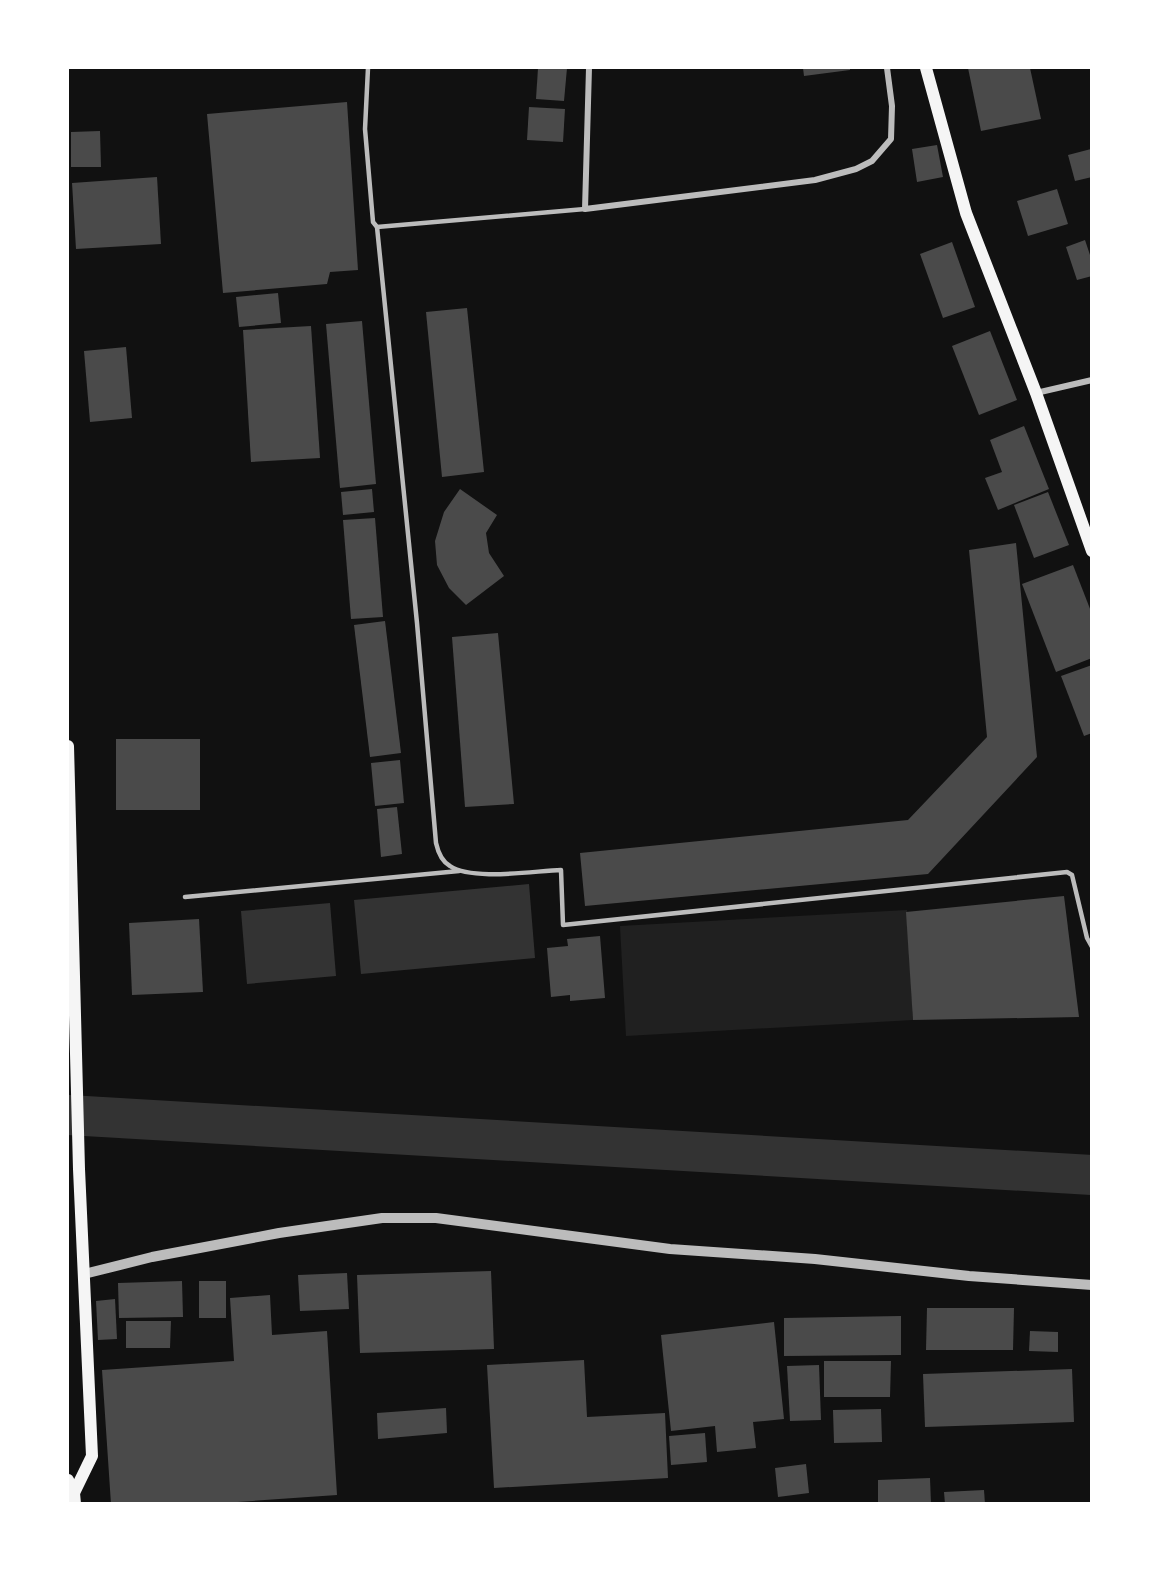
<svg xmlns="http://www.w3.org/2000/svg" width="1159" height="1571" font-family="'Noto Sans',sans-serif">
	<style>
		.green { fill: #202020 }
		.water { fill: #333 }
		.lines { fill: none; stroke-linecap: round; stroke-linejoin: round }
		.river { stroke: #333; stroke-width: 40 }
		.building { fill: #4a4a4a }
		.service { stroke: #bcbcbc; stroke-width: 4.5 }
		.minor { stroke: #bcbcbc; stroke-width: 6 }
		.tertiary { stroke: #bcbcbc; stroke-width: 10 }
		.secondary { stroke: #f5f5f5; stroke-width: 12 }
	</style>
	<rect width="100%" height="100%" fill="#111"/>
	<path class="green" d="M907,910L913,1020L626,1036L620,926Z"/>
	<g class="water">
		<path d="M529,884L535,958L361,974L354,900Z"/>
		<path d="M330,903L336,976L247,984L241,911Z"/>
	</g>
	<g class="lines">
		<path class="river" d="M68,1115L1092,1175"/>
	</g>
	<g class="building">
		<path d="M538,68H567L564,101L536,99Z"/>
		<path d="M803,68H850V70L804,76Z"/>
		<path d="M968,68H1030L1041,119L981,131Z"/>
		<path d="M347,102L358,270L330,272L327,284L223,293L207,114Z"/>
		<path d="M529,107L565,109L563,142L527,140Z"/>
		<path d="M100,131L101,167H71V132Z"/>
		<path d="M937,145L943,177L917,182L912,149Z"/>
		<path d="M1091,149L1092,177L1075,181L1068,155Z"/>
		<path d="M157,177L161,244L76,249L72,183Z"/>
		<path d="M1057,189L1068,224L1028,236L1017,201Z"/>
		<path d="M1085,240L1092,261V276L1077,280L1066,247Z"/>
		<path d="M952,242L975,307L943,318L920,254Z"/>
		<path d="M278,293L281,323L239,327L236,297Z"/>
		<path d="M467,308L484,472L442,477L426,312Z"/>
		<path d="M362,321L376,484L340,488L326,324Z"/>
		<path d="M311,326L320,458L251,462L243,330Z"/>
		<path d="M990,331L1017,400L979,415L952,346Z"/>
		<path d="M126,347L132,418L90,422L84,351Z"/>
		<path d="M1024,426L1049,489L998,510L985,478L1002,472L990,440Z"/>
		<path d="M372,489L374,512L343,515L341,492Z"/>
		<path d="M460,489L497,515L486,533L489,553L504,576L466,605L449,588L437,565L435,541L444,512Z"/>
		<path d="M1048,492L1069,545L1034,558L1014,505Z"/>
		<path d="M375,518L383,617L351,619L343,520Z"/>
		<path d="M1016,543L1037,757L928,874L585,906L580,853L908,820L987,737L969,550Z"/>
		<path d="M1073,565L1092,614V658L1056,672L1022,584Z"/>
		<path d="M385,621L401,753L370,757L354,625Z"/>
		<path d="M498,633L514,804L465,807L452,637Z"/>
		<path d="M1092,665V733L1084,736L1061,676Z"/>
		<rect x="116" y="739" width="84" height="71"/>
		<path d="M400,760L404,803L375,806L371,763Z"/>
		<path d="M397,807L402,854L381,857L377,809Z"/>
		<path d="M1064,896L1079,1017L913,1020L906,912Z"/>
		<path d="M199,919L203,992L132,995L129,923Z"/>
		<path d="M600,936L605,998L570,1001V995L551,997L547,948L568,946L567,939Z"/>
		<path d="M491,1271L494,1349L360,1353L357,1275Z"/>
		<path d="M347,1273L349,1309L300,1311L298,1275Z"/>
		<path d="M182,1281L183,1317L119,1318L118,1283Z"/>
		<rect x="199" y="1281" width="27" height="37"/>
		<path d="M270,1295L272,1335L327,1331L337,1495L208,1504H111L102,1370L234,1361L230,1298Z"/>
		<path d="M115,1299L117,1339L98,1340L96,1301Z"/>
		<path d="M927,1308H1014L1013,1350H926Z"/>
		<path d="M901,1316V1355L784,1356V1318Z"/>
		<path d="M126,1321H171L170,1348H126Z"/>
		<path d="M774,1322L784,1419L753,1422L756,1448L717,1452L715,1426L671,1431L661,1335Z"/>
		<path d="M1030,1331L1058,1332V1352L1029,1351Z"/>
		<path d="M584,1360L587,1417L665,1413L668,1478L494,1488L487,1365Z"/>
		<path d="M824,1361H891L890,1397H824Z"/>
		<path d="M819,1365L821,1420L790,1421L787,1366Z"/>
		<path d="M1072,1369L1074,1422L925,1427L923,1374Z"/>
		<path d="M446,1408L447,1433L378,1439L377,1413Z"/>
		<path d="M881,1409L882,1442L834,1443L833,1410Z"/>
		<path d="M705,1433L707,1462L671,1465L669,1436Z"/>
		<path d="M806,1464L809,1493L778,1497L775,1468Z"/>
		<path d="M930,1478L931,1504H878V1480Z"/>
		<path d="M984,1490L985,1504H945L944,1492Z"/>
	</g>
	<g class="lines">
		<g class="service">
			<path d="M368,68L365,129L373,222L377,227L417,623L436,843C438,852 441,861 450,866C472,881 533,871 561,870L563,925L1067,872L1072,875L1087,938L1092,947"/>
			<path d="M377,227L585,209"/>
			<path d="M185,897L459,871"/>
		</g>
		<g class="minor">
			<path d="M589,68L585,209L815,180L856,169L872,161L891,139L892,106L887,68"/>
			<path d="M1036,393L1092,380"/>
		</g>
		<path class="tertiary" d="M84,1274L152,1257L279,1233L382,1218H436L670,1249L815,1259L969,1276L1092,1285"/>
		<g class="secondary">
			<path d="M926,68L966,213L1036,393L1092,551"/>
			<path d="M68,746L79,1169L92,1456L74,1493"/>
			<path d="M68,1480L74,1493L75,1504"/>
		</g>
	</g>
	<rect width="1159" height="1571" fill="none" stroke="#ffffff" stroke-width="138"/>
</svg>
